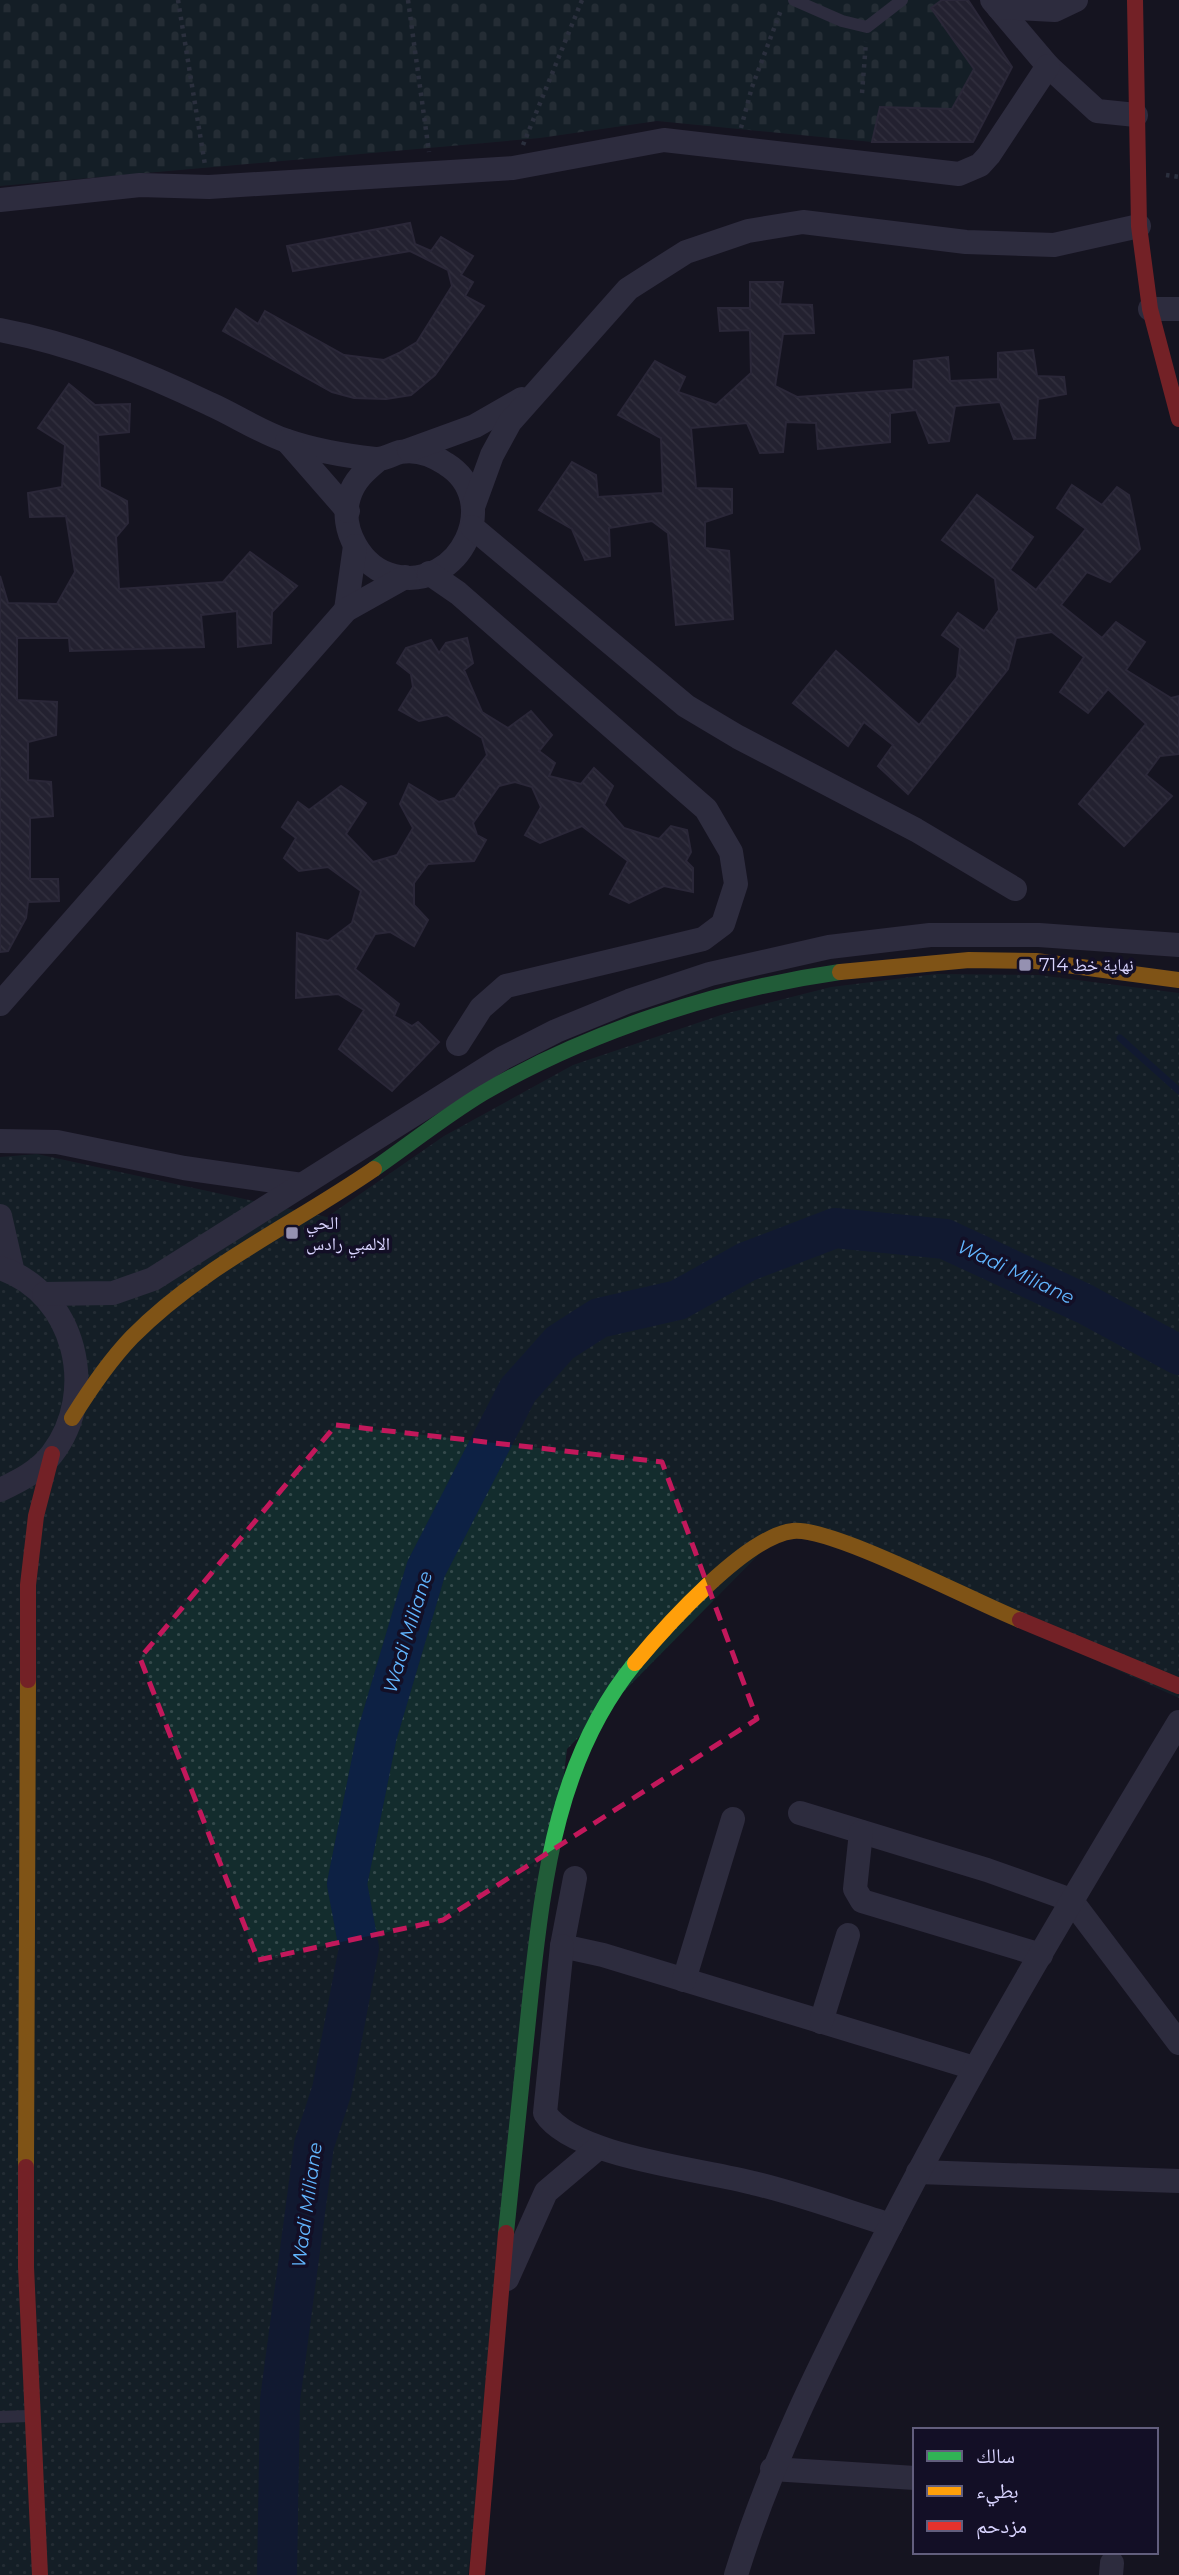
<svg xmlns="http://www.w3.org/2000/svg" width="1179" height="2575" font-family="Montserrat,'Noto Naskh Arabic',sans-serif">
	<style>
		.grass { fill: url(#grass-dots) }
		.cemetery { fill: url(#cemetery-stones) }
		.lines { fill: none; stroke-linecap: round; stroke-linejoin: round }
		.stream { stroke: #0d2144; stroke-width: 7 }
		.river { stroke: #0d2144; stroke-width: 40 }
		.building { fill: url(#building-back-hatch); stroke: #433f54; stroke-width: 2 }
		.path { stroke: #44505f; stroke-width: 4.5; stroke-dasharray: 3.5 5; stroke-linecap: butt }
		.lane { stroke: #4a4962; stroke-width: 12 }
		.street { stroke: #4a4962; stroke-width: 24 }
		.fast { stroke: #30b455; stroke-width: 16 }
		.slow { stroke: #ff9f0a; stroke-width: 16 }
		.jam { stroke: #e5322d; stroke-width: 16 }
		.marked { fill: none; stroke: #c2185b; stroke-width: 5; stroke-dasharray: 14 9; stroke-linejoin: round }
		.poi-dot { fill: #9591b1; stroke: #130f26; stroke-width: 2.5 }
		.labels { text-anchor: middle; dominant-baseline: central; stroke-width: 7; stroke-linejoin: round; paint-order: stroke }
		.poi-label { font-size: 18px; fill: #d9d4ff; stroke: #130f26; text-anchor: start }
		.water-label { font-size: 19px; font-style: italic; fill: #62b6ff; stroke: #130f26 }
	</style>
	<defs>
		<pattern id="grass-dots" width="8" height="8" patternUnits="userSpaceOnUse" patternTransform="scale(1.75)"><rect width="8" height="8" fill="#132c2d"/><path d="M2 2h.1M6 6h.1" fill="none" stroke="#354a4c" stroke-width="1.8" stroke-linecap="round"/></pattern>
		<pattern id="cemetery-stones" width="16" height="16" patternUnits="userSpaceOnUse" patternTransform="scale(1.75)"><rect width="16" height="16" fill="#132c2d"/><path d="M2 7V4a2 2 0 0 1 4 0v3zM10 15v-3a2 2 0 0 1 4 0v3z" fill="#354a4c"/></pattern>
		<pattern id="building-back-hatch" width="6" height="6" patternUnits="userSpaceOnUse" patternTransform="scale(1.75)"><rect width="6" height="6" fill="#343243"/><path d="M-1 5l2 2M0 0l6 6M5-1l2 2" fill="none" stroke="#514f5f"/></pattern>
	</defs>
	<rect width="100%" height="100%" fill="#161421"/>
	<path class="grass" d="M936,974L1038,975L1179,993V1698L791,1522L567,1749L468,2575H0V1157L37,1154L327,1217L444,1136L573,1065L724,1014L831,987Z"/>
	<path class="cemetery" d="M0,0H968L1012,67L973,142H872L657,121L540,138L0,186Z"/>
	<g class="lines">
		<path class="stream" d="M1120,1038L1179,1091"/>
		<path class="river" d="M277,2575L280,2400L314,2145L332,2090L359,1948L347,1884L377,1735L426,1569L518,1390L560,1343L599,1318L678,1300L746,1262L835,1228L945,1239L1085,1304L1179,1355"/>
	</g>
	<g class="building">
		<path d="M942,0H968L1012,67L973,142H872L880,107L952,109L974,69L931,8Z"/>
		<path d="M410,223L415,244L431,251L441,237L473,256L461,275L473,282L465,296L484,306L435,375L411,395L386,399L354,398L332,392L223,331L236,309L258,324L265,311L344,355L384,360L399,353L417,342L452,286L448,270L410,251L293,271L287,246Z"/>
		<path d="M750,282H783L780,304L812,305L814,333L783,334L775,386L797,397L913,389L914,361L948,357L950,381L998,379V353L1033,350L1037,376L1064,377L1066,394L1038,399L1035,438L1014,439L1000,402L955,406L949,441L929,443L916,410L890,413V442L818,449L816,423L786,422L783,452L760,453L747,423L691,428L696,488L732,489V513L705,522V548L729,551L733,619L676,625L668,533L652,521L609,528L610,556L585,560L572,529L539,510L572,462L596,475L598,497L663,493L661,438L618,415L655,361L685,377L678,392L716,405L751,373L750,330L720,331L718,308H750Z"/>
		<path d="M69,384L95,405L130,404L129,432L98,435L100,487L127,501L128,523L116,537L119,589L223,582L250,552L297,586L272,612L271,643L238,647L237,611L201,615L204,647L70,651L69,638H17V700L57,702L56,735L28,742V780L51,782L53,816L30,818V879H58L59,901L28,902L26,918L8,951L0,952V576L8,603L57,604L75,572L66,516L30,517L28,493L62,487L65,445L38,428Z"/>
		<path d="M1072,485L1102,505L1117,487L1129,495L1140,549L1110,582L1087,572L1061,605L1102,638L1116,622L1145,642L1126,670L1171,698L1179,696V754L1160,756L1146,775L1172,796L1124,846L1079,804L1146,724L1108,689L1088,713L1060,692L1084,657L1052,632L1016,638L1008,669L908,794L878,766L893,745L864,722L848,746L793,703L836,651L919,725L957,677L960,648L942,635L958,613L984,631L999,610L995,579L942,540L977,495L1033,537L1010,570L1036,590L1086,529L1057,508Z"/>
		<path d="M467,638L473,663L464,670L482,712L508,728L531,711L552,735L539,751L555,763L549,776L581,784L594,768L613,786L604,805L624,828L659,839L671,826L687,830L691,852L686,861L693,868V892L664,886L629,903L610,894L628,861L582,826L540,843L525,835L541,807L532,787L515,782L499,786L473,823L477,835L486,840L474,861L428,864L414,883V905L428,920L414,946L390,932L375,934L355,969L399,1004L394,1016L412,1026L418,1022L439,1042L392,1091L339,1049L364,1010L338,994L296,998L297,933L328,941L352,923L361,891L328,867L299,871L284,858L296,838L282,827L298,802L309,810L341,786L366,803L346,834L373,862L397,855L413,828L400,804L409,784L439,802L455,798L487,755L482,738L447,715L419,721L399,710L413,687L411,674L397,663L406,648L431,640L439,653L446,643Z"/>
	</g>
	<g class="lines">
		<g class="path">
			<path d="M178,0L205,165"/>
			<path d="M408,0L429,152"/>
			<path d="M862,93L866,42"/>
			<path d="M741,128L752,87L781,10"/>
			<path d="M523,145L582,0"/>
			<path d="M1166,175L1179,177"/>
		</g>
		<g class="lane">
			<path d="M794,0L842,21L867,27L902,0"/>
			<path d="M0,2417L29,2416"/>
		</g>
		<g class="street">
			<path d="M992,0L1048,66L1097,111L1136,115"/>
			<path d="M998,7L1055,10L1076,0"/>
			<path d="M0,200L140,185L209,187L513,168L664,140L959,174L980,165L989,155L1048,66"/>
			<path d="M1150,309H1179"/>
			<path d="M0,330C74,344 143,372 210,404C235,415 260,432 287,441C313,450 348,456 375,459C384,460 392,454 400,452C416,449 433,455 446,464C504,500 460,592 394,576C361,568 339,529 349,497C354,480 366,470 378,460"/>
			<path d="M287,441L348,511"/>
			<path d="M409,450L475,426L522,399"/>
			<path d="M473,507L492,455L510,422L628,289L686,252L748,231L803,222L966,242L1054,245L1139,226"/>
			<path d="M472,527L686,706L738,737L916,830L1015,889"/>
			<path d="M429,573L458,593L706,809L731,852L736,884L723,924L703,939L506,986L481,1008L458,1044"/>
			<path d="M346,610L355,546"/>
			<path d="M0,1004L346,610L405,577"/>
			<path d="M0,1141L57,1142L184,1168L302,1185"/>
			<path d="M0,1216L13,1273"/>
			<path d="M0,1268C76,1293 99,1393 52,1454C39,1471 19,1481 0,1490"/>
			<path d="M44,1294L113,1293L153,1279L503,1058L556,1031L629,1001L710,974L829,947L930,935H1039L1179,945"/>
			<path d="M800,1813L987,1870L1071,1900L1179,2043"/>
			<path d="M861,1832L855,1889L862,1901L1041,1955"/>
			<path d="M575,1878L562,1946L603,1955L974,2068"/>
			<path d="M562,1946L545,2113C573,2157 702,2169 753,2183C800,2194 845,2211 891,2225"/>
			<path d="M684,1980L733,1819"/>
			<path d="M821,2022L848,1935"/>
			<path d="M918,2172L1179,2181"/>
			<path d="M507,2279L546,2192L598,2148"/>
			<path d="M772,2469L915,2478"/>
			<path d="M736,2575C770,2464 821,2363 873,2260C966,2076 1072,1899 1179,1722"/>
			<path d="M1111,2575L1112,2563"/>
		</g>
		<g class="fast">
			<path d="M374,1169C410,1144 445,1116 483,1093C589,1031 719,989 840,972"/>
			<path d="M506,2233C515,2152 522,2071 531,1991C544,1874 558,1757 635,1663"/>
		</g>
		<g class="slow">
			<path d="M840,972L969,960L1036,961L1179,980"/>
			<path d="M72,1418C90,1389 109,1361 132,1337C202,1266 293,1225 374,1169"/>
			<path d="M635,1663C665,1627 746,1536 793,1531C833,1527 974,1602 1020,1620"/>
			<path d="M26,2167L28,1680"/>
		</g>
		<g class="jam">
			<path d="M1135,0L1139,226L1150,309L1179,419"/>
			<path d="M1020,1620L1179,1686"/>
			<path d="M28,1680V1585L36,1516L52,1454"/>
			<path d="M26,2167V2267L40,2575"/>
			<path d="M477,2575L506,2233"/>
		</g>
	</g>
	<path d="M0 0H1179V2575H0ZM336,1425L662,1462L757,1719L443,1920L258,1960L140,1658Z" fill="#161421" fill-opacity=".55" fill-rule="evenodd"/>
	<path class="marked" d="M336,1425L662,1462L757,1719L443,1920L258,1960L140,1658Z"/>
	<g class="poi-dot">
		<rect x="1018" y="958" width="14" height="14" rx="3.5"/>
		<rect x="285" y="1226" width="14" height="14" rx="3.5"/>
	</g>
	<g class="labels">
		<g class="poi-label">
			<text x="1039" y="965">نهاية خط 714</text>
			<text x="306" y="1223">الحي<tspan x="306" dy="21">الالمبي رادس</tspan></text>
		</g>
		<g class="water-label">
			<text transform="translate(1016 1272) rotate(25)">Wadi Miliane</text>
			<text transform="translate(408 1632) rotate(-73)">Wadi Miliane</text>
			<text transform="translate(307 2205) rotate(-82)">Wadi Miliane</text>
		</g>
	</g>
	<rect x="913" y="2428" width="245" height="126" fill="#130f26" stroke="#625e7d" stroke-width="2"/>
	<rect x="927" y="2451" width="35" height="10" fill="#30b455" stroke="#625e7d" stroke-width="2"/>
	<text x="976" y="2463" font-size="21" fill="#d9d4ff">سالك</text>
	<rect x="927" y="2486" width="35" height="10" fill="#ff9f0a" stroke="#625e7d" stroke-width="2"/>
	<text x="976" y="2498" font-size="21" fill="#d9d4ff">بطيء</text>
	<rect x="927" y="2521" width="35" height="10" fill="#e5322d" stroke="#625e7d" stroke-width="2"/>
	<text x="976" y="2533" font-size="21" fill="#d9d4ff">مزدحم</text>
</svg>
